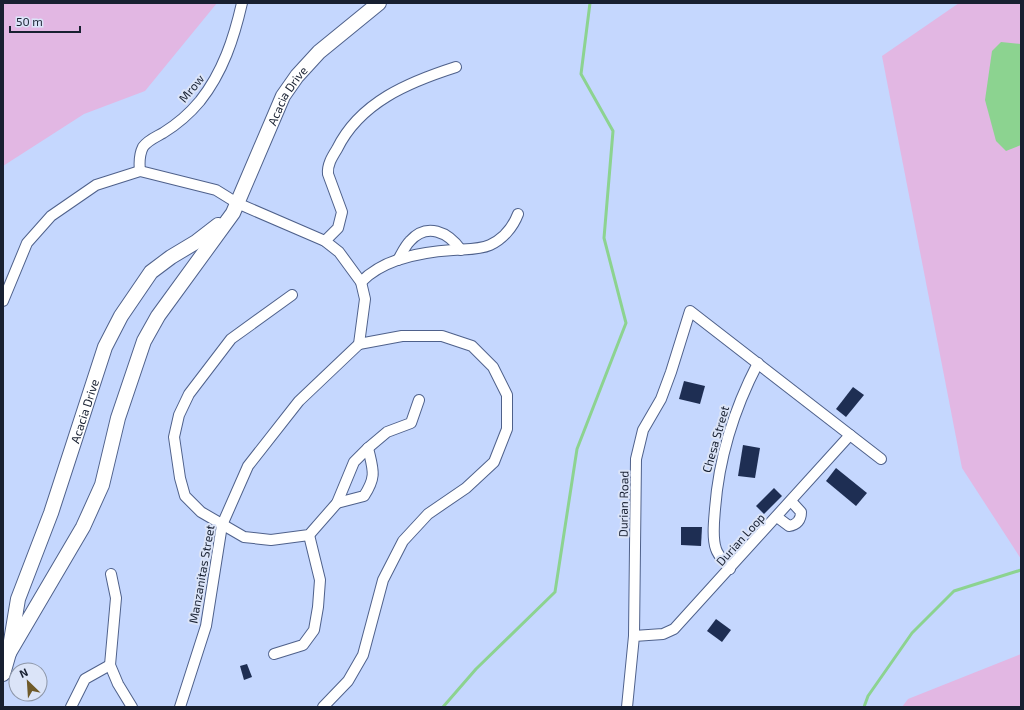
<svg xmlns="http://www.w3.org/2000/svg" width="1024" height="710" font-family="'Exo 2',sans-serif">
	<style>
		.green { fill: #e2b7e3 }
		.water { fill: #8cd390 }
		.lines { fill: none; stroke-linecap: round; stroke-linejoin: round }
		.stream { stroke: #8cd390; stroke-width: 3 }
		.building { fill: #1e2e53 }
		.street-casing { stroke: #4f618b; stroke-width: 12 }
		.secondary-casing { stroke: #4f618b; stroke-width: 16 }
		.street { stroke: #fff; stroke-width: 10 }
		.secondary { stroke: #fff; stroke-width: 14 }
		.labels { text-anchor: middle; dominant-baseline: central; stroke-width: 4; stroke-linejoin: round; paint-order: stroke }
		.street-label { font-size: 12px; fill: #182031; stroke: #dbe4f8 }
	</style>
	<rect width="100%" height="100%" fill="#c5d7fe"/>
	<g class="green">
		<path d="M3,3H217L145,91L84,114L3,166Z"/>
		<path d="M959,3H1021V559L962,468L882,56Z"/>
		<path d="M1021,654V707H902L908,699Z"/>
	</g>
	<path class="water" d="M1001,42L1021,44V145L1006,151L996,141L985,100L992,51Z"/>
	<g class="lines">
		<g class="stream">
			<path d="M443,707L476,669L555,592L577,449L626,323L604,238L613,131L581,74L590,3"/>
			<path d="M864,707L868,696L912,633L954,591L1021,570"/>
		</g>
	</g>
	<g class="building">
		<path d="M684,381L705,386L700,404L679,399Z"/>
		<path d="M853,387L864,395L846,417L836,409Z"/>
		<path d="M743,445L760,448L755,478L738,476Z"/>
		<path d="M836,468L867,493L856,506L826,481Z"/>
		<path d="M774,488L782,496L764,514L756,506Z"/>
		<path d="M681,527H702L701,546L681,545Z"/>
		<path d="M716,619L731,630L722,642L707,631Z"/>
		<path d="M247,664L252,677L244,680L240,666Z"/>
	</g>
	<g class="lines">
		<defs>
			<g id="street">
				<path d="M140,171C139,162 139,155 143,147C148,140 156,137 163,133C176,125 190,113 200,101C223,72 234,38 242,3"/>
				<path d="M325,241L338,228L342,212L328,174C327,165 332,157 337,149C360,102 409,82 456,67"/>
				<path d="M398,260C402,253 405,246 410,241C427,222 448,232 461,250"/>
				<path d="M361,282C384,258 422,252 453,250C465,249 479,250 490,245C503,239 513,227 518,214"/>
				<path d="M292,295L231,339L189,394L179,415L174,437L180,478L185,496L201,512L244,537L271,540L309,535L337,503L354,462L368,448L387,432L411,423L419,400"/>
				<path d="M3,301L27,243L51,216L96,185L140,171L216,190L237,203L325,241L339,252L361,282L365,299L359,344L299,401L248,466L222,525L206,626L180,707"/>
				<path d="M850,435L881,459"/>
				<path d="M337,503L364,496C377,476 373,470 368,448"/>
				<path d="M777,517L789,526C797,525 801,520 801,512L791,501"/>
				<path d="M730,569C726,563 718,556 716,549C712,538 714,521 715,509C719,457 734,409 758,363"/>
				<path d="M111,574L116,598L110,665L118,684L132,707"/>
				<path d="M274,654L303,645L314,630L318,607L320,580L309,535"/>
				<path d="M71,707L85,679L110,665"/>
				<path d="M323,707L348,681L363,655L383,580L403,541L428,514L466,488L494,462L507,429V395L493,367L472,346L442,336H402L359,344"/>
				<path d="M627,707L634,636L636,459L643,430L661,399L671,372L690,311L850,435L674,629L663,634L634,636"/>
			</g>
			<g id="secondary">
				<path id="s1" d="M9,653L83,527L102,485L118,418L144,341L158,316L233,213L283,96L297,76L319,52L379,3"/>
				<path id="s2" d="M3,674L9,653L18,599L51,513L105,347L121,316L151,272L171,257L196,242L218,225"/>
			</g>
		</defs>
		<use href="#street" class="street-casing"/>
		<use href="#secondary" class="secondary-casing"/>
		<use href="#street" class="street"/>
		<use href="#secondary" class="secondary"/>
	</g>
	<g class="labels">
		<g class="street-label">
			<text transform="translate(191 88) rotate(-51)">Mrow</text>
			<text stroke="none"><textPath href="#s1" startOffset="628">Acacia Drive</textPath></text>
			<text stroke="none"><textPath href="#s2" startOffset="276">Acacia Drive</textPath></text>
			<text transform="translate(715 439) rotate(-74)">Chesa Street</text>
			<text transform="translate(623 504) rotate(-89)">Durian Road</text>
			<text transform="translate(740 539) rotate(-48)">Durian Loop</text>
			<text transform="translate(201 574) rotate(-80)">Manzanitas Street</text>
		</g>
	</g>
	<rect width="1024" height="710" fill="none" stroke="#182031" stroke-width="8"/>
	<g transform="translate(28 682) rotate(335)"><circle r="19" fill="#dbe4f8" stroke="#8d96a8"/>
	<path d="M0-3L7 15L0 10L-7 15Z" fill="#6f5a29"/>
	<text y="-6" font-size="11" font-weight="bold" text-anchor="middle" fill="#182031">N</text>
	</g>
	<path d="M10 26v6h70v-6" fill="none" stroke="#182031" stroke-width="2"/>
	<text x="16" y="26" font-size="12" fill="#182031" stroke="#dbe4f8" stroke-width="3" paint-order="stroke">50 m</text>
</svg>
